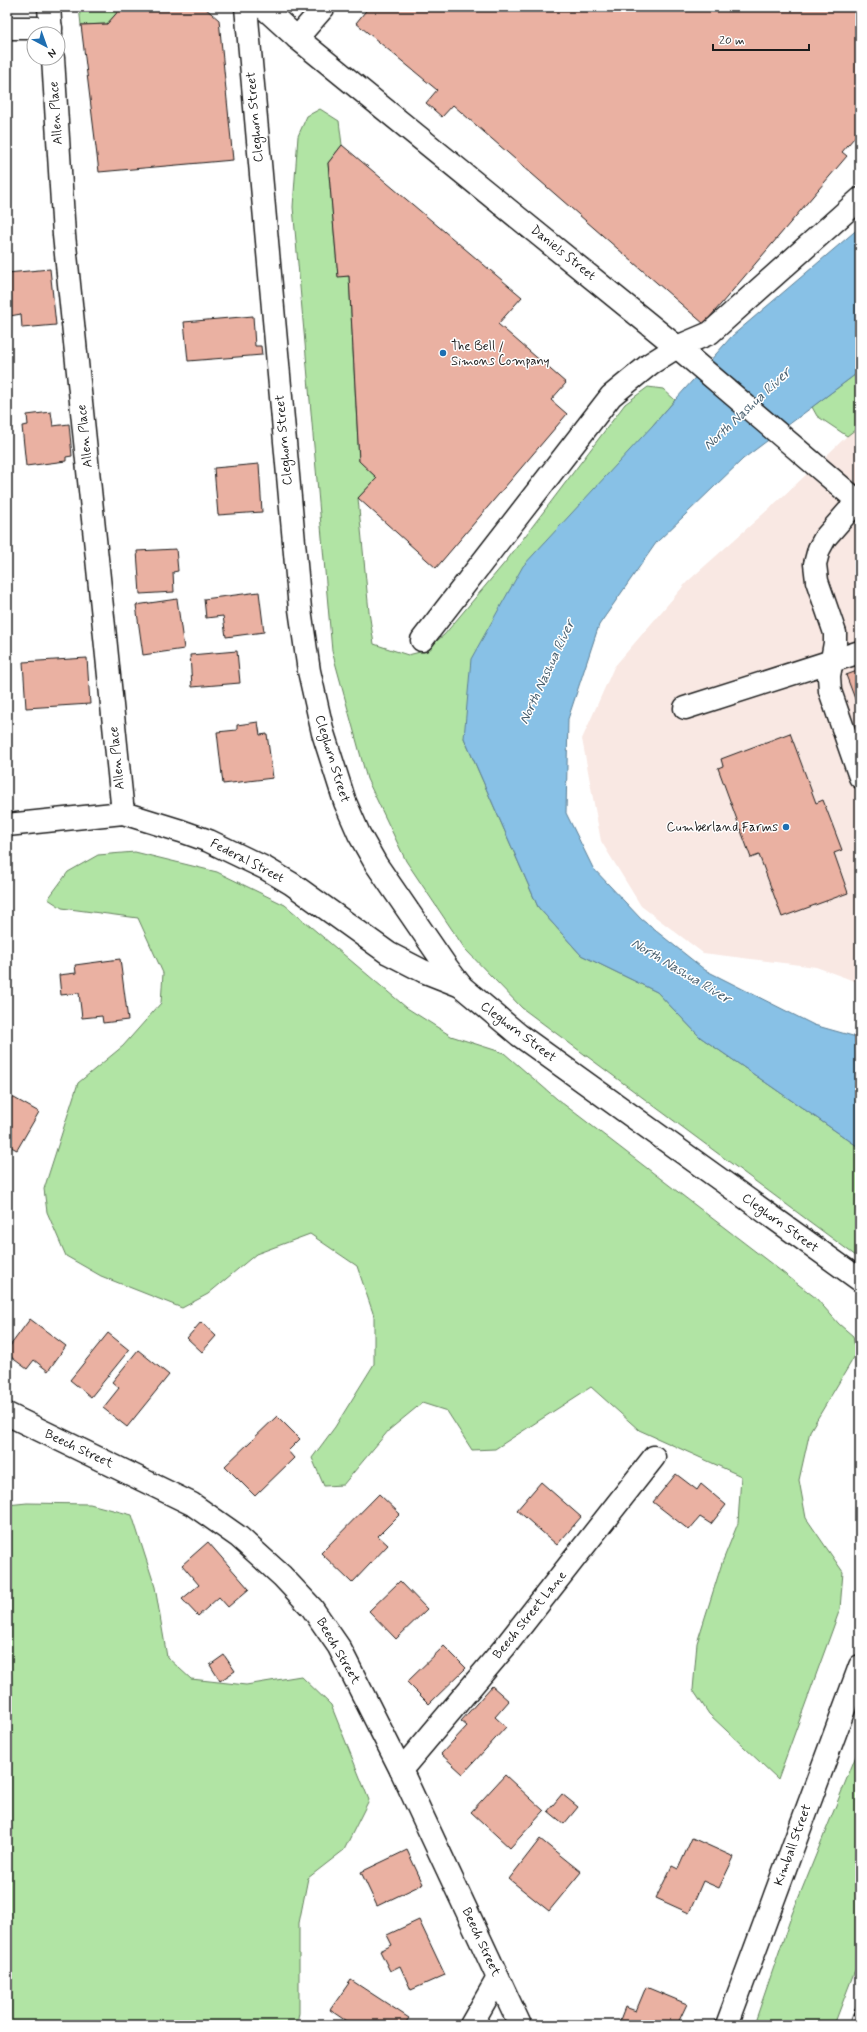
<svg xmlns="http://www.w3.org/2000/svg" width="867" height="2032" font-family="Mynerve,sans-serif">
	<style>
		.built { fill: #f9e8e3 }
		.green { fill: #b1e4a4; stroke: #668060 }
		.water { fill: #88c1e6; stroke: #5d7f95 }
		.building { fill: #eab1a2; stroke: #1c1c1c }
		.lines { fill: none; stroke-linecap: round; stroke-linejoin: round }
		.minor-casing { stroke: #1c1c1c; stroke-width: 25 }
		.major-casing { stroke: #1c1c1c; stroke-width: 25 }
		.minor { stroke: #fff; stroke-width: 22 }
		.major { stroke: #fff; stroke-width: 22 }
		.rail-casing { stroke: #1c1c1c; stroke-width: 4.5 }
		.rail { stroke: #fff; stroke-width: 3; stroke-dasharray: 9; stroke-linecap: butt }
		.poi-dot { fill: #1f6fb2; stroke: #fff; stroke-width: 1.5 }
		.labels { text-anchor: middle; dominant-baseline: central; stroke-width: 3; stroke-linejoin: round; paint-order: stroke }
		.street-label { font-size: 13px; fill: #1c1c1c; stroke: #fff }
		.poi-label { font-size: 13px; fill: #1c1c1c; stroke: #fff; text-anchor: start }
		.water-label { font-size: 14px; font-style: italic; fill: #475e6d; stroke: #fff }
	</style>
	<rect width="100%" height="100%" fill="#fff"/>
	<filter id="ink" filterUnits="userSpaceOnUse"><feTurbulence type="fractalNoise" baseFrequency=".025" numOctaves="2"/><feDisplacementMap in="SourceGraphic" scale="8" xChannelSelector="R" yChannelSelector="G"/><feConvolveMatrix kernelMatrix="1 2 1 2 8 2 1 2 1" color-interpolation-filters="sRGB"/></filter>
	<g filter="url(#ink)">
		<path class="built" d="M860,426V983L816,967L703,953L641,906L601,841L582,739L614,667L687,582L791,489L847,436Z"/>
		<g class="green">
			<path d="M79,7H122L107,24L81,25Z"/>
			<path d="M320,109L339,121L342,145L328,163L338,276H349L359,461L377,478L358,498L369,612L374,644L408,655L424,651L444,635L507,560L625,404L648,387L663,389L675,400L653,425L464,738L538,907L581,955L657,992L700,1037L860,1148V1259L522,1008L465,949L406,861L367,779L332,651L293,207L298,136L307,116Z"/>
			<path d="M860,371V426L847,436L817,416L812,407Z"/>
			<path d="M135,852L217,872L285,905L407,1008L451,1036L504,1053L557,1099L816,1298L839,1324L853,1336L856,1354L810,1431L799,1480L806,1518L843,1572L840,1609L778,1779L709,1714L693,1690L697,1643L722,1563L738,1523L741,1476L639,1430L591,1387L495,1449L472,1450L447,1411L422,1403L389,1430L343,1485L324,1486L312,1458L335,1427L374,1364V1316L357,1266L310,1234L256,1254L208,1294L182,1308L101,1276L66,1256L47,1212L44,1189L78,1083L123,1046L161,1003L163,973L138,918L62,908L48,899L68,872L98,855Z"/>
			<path d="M27,1503L90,1504L132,1515L155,1587L167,1657L191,1679L246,1685L301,1676L331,1705L369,1800L344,1850L308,1878L299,1923V2013L297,2025H7V1505Z"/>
			<path d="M860,1746V1957L834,2025H754L792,1914Z"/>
		</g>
		<path class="water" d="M860,227V371L743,459L656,543L599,625L568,719L566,813L593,868L641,919L705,970L814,1025L860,1038V1148L700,1037L657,992L581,955L538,907L464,738L471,659L523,566L653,425L732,336Z"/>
		<g class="building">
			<path d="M122,7H204L219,20L233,160L99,172L81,25L107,24Z"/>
			<path d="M369,7H850L860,15V131L842,152L847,156L704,324L453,105L442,117L426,103L437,90L356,23Z"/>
			<path d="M342,145L522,297L498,324L566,383L551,400L567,414L436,568L358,498L377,478L359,461L349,276L338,277L328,163Z"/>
			<path d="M50,269L56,325L22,328L21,314L10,316L7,273Z"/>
			<path d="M253,316L255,346H261L262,355L188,361L184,322Z"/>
			<path d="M51,412L53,426L69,424L72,456L66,457V461L26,466L22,426L28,425L27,415Z"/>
			<path d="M259,464L262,512L218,515L214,468Z"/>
			<path d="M176,549L178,571L173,572L174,592L140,594L137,551Z"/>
			<path d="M259,592L264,632L226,637L223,616L206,618L204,599Z"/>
			<path d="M177,599L184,649L143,655L136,605Z"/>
			<path d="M237,651L240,683L192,687L190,655Z"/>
			<path d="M87,658L90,704L26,708L23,662Z"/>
			<path d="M860,670V712L846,675Z"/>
			<path d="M258,722L260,735L267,734L273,778L223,784L217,732L237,730V725Z"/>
			<path d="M790,733L816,803L823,800L842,850L834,853L848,893L782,917L759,855L751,858L718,768L723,766L721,759Z"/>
			<path d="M120,959L128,1020L103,1023L102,1016L82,1018L79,993L61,995L59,975L76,973L75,965Z"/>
			<path d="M7,1094L39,1112L17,1150L7,1145Z"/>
			<path d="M30,1319L66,1346L48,1371L34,1360L27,1369L7,1354V1350Z"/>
			<path d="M201,1322L216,1336L202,1352L187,1338Z"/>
			<path d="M108,1333L129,1350L91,1397L70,1380Z"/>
			<path d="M138,1350L169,1375L127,1427L103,1408L119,1388L112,1382Z"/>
			<path d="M277,1416L300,1439L288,1451L294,1458L255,1496L225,1466Z"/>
			<path d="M676,1474L697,1490L701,1484L726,1505L711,1524L700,1517L689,1530L653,1502Z"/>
			<path d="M541,1482L581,1517L557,1545L517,1510Z"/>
			<path d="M379,1494L400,1514L378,1536L388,1545L352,1583L321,1553Z"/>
			<path d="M208,1542L249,1589L228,1607L219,1597L198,1616L182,1599L199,1585L182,1565Z"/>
			<path d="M400,1581L427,1609L396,1639L369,1611Z"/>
			<path d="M444,1646L466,1668L429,1704L407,1682Z"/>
			<path d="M224,1655L235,1671L220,1681L210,1665Z"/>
			<path d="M492,1686L509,1701L495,1717L506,1727L463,1774L441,1754L467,1726L461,1721Z"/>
			<path d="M505,1775L544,1811L510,1848L471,1812Z"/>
			<path d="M562,1794L578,1807L564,1824L548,1811Z"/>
			<path d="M692,1838L734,1857L719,1888L703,1881L689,1913L656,1898L672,1866L678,1869Z"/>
			<path d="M540,1839L581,1872L549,1911L509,1879Z"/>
			<path d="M407,1850L423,1884L377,1906L361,1872Z"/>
			<path d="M419,1920L445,1975L411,1990L400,1966L390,1971L380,1951L392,1945L387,1935Z"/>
			<path d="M351,1980L409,2018L404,2025H352L330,2010Z"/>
			<path d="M646,1987L687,2004L677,2025H618L625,2007L636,2011Z"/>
		</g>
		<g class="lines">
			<defs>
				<g id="minor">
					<path d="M49,7L51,34"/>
					<path d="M246,7L300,609L309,671L323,733L345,802L359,834L376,864L446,966L462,987L519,1035L860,1280"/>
					<path d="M7,28H51"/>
					<path d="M297,38L324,7"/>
					<path d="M53,58L64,235L123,813"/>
					<path d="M860,498L825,538L819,549L815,564L817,581L835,633V643L829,676L830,691L860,777"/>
					<path d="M422,640L611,396L650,364L677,347L710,333L860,199"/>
					<path d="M685,708L860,652"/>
					<path d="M7,825L123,813L181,831L209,841L265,868L292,884L388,953L423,971L461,986"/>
					<path d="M7,1414L192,1504L239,1537L282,1576L312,1608L339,1647L401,1770L520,2025"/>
					<path d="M401,1770L504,1648L654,1457"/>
					<path d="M471,2025L498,1978"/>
				</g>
				<g id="major">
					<path d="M263,7L297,38L677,347L860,503"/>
					<path d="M727,2025L860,1666"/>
				</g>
			</defs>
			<use href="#minor" class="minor-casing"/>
			<use href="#major" class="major-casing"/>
			<use href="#minor" class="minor"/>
			<use href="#major" class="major"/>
			<defs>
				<path id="rail" d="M851,2025L860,2001"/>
			</defs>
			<use href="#rail" class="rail-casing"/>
			<use href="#rail" class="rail"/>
		</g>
	</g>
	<g class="poi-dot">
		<circle cx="443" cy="353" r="4"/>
		<circle cx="786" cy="827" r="4"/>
	</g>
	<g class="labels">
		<g class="street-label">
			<text transform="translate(56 113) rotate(-94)">Allen Place</text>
			<text transform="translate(255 117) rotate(-95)">Cleghorn Street</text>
			<text transform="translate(563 253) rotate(39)">Daniels Street</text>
			<text transform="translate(85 436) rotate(-96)">Allen Place</text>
			<text transform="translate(284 440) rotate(-95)">Cleghorn Street</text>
			<text transform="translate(117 758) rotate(-96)">Allen Place</text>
			<text transform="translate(332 759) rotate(73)">Cleghorn Street</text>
			<text transform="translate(247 861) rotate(27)">Federal Street</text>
			<text transform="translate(518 1032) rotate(37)">Cleghorn Street</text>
			<text transform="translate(780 1223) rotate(36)">Cleghorn Street</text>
			<text transform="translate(79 1449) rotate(25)">Beech Street</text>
			<text transform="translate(530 1615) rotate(-51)">Beech Street Lane</text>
			<text transform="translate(338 1651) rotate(60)">Beech Street</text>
			<text transform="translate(793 1845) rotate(-70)">Kimball Street</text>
			<text transform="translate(481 1942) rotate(65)">Beech Street</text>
		</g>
		<g class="poi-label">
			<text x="451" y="346">The Bell /<tspan x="451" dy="15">Simons Company</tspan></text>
			<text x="778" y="827" text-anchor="end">Cumberland Farms</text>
		</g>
		<g class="water-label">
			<text transform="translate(747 409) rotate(-43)">North Nashua River</text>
			<text transform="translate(547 672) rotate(-65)">North Nashua River</text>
			<text transform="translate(681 971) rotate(31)">North Nashua River</text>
		</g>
	</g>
	<rect width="867" height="2032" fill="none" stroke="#fff" stroke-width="24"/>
	<rect x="12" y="12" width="843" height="2008" fill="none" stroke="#1c1c1c" stroke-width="1.5" filter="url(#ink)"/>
	<g transform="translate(46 46) rotate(139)"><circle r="19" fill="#ffffff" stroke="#a4a4a4"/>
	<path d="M0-3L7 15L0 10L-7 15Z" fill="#1f6fb2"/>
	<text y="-6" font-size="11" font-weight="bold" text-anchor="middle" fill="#1c1c1c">N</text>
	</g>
	<path d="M713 44v6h96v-6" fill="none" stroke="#1c1c1c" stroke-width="2"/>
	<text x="719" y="44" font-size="12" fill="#1c1c1c" stroke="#ffffff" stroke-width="3" paint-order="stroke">20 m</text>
</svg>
